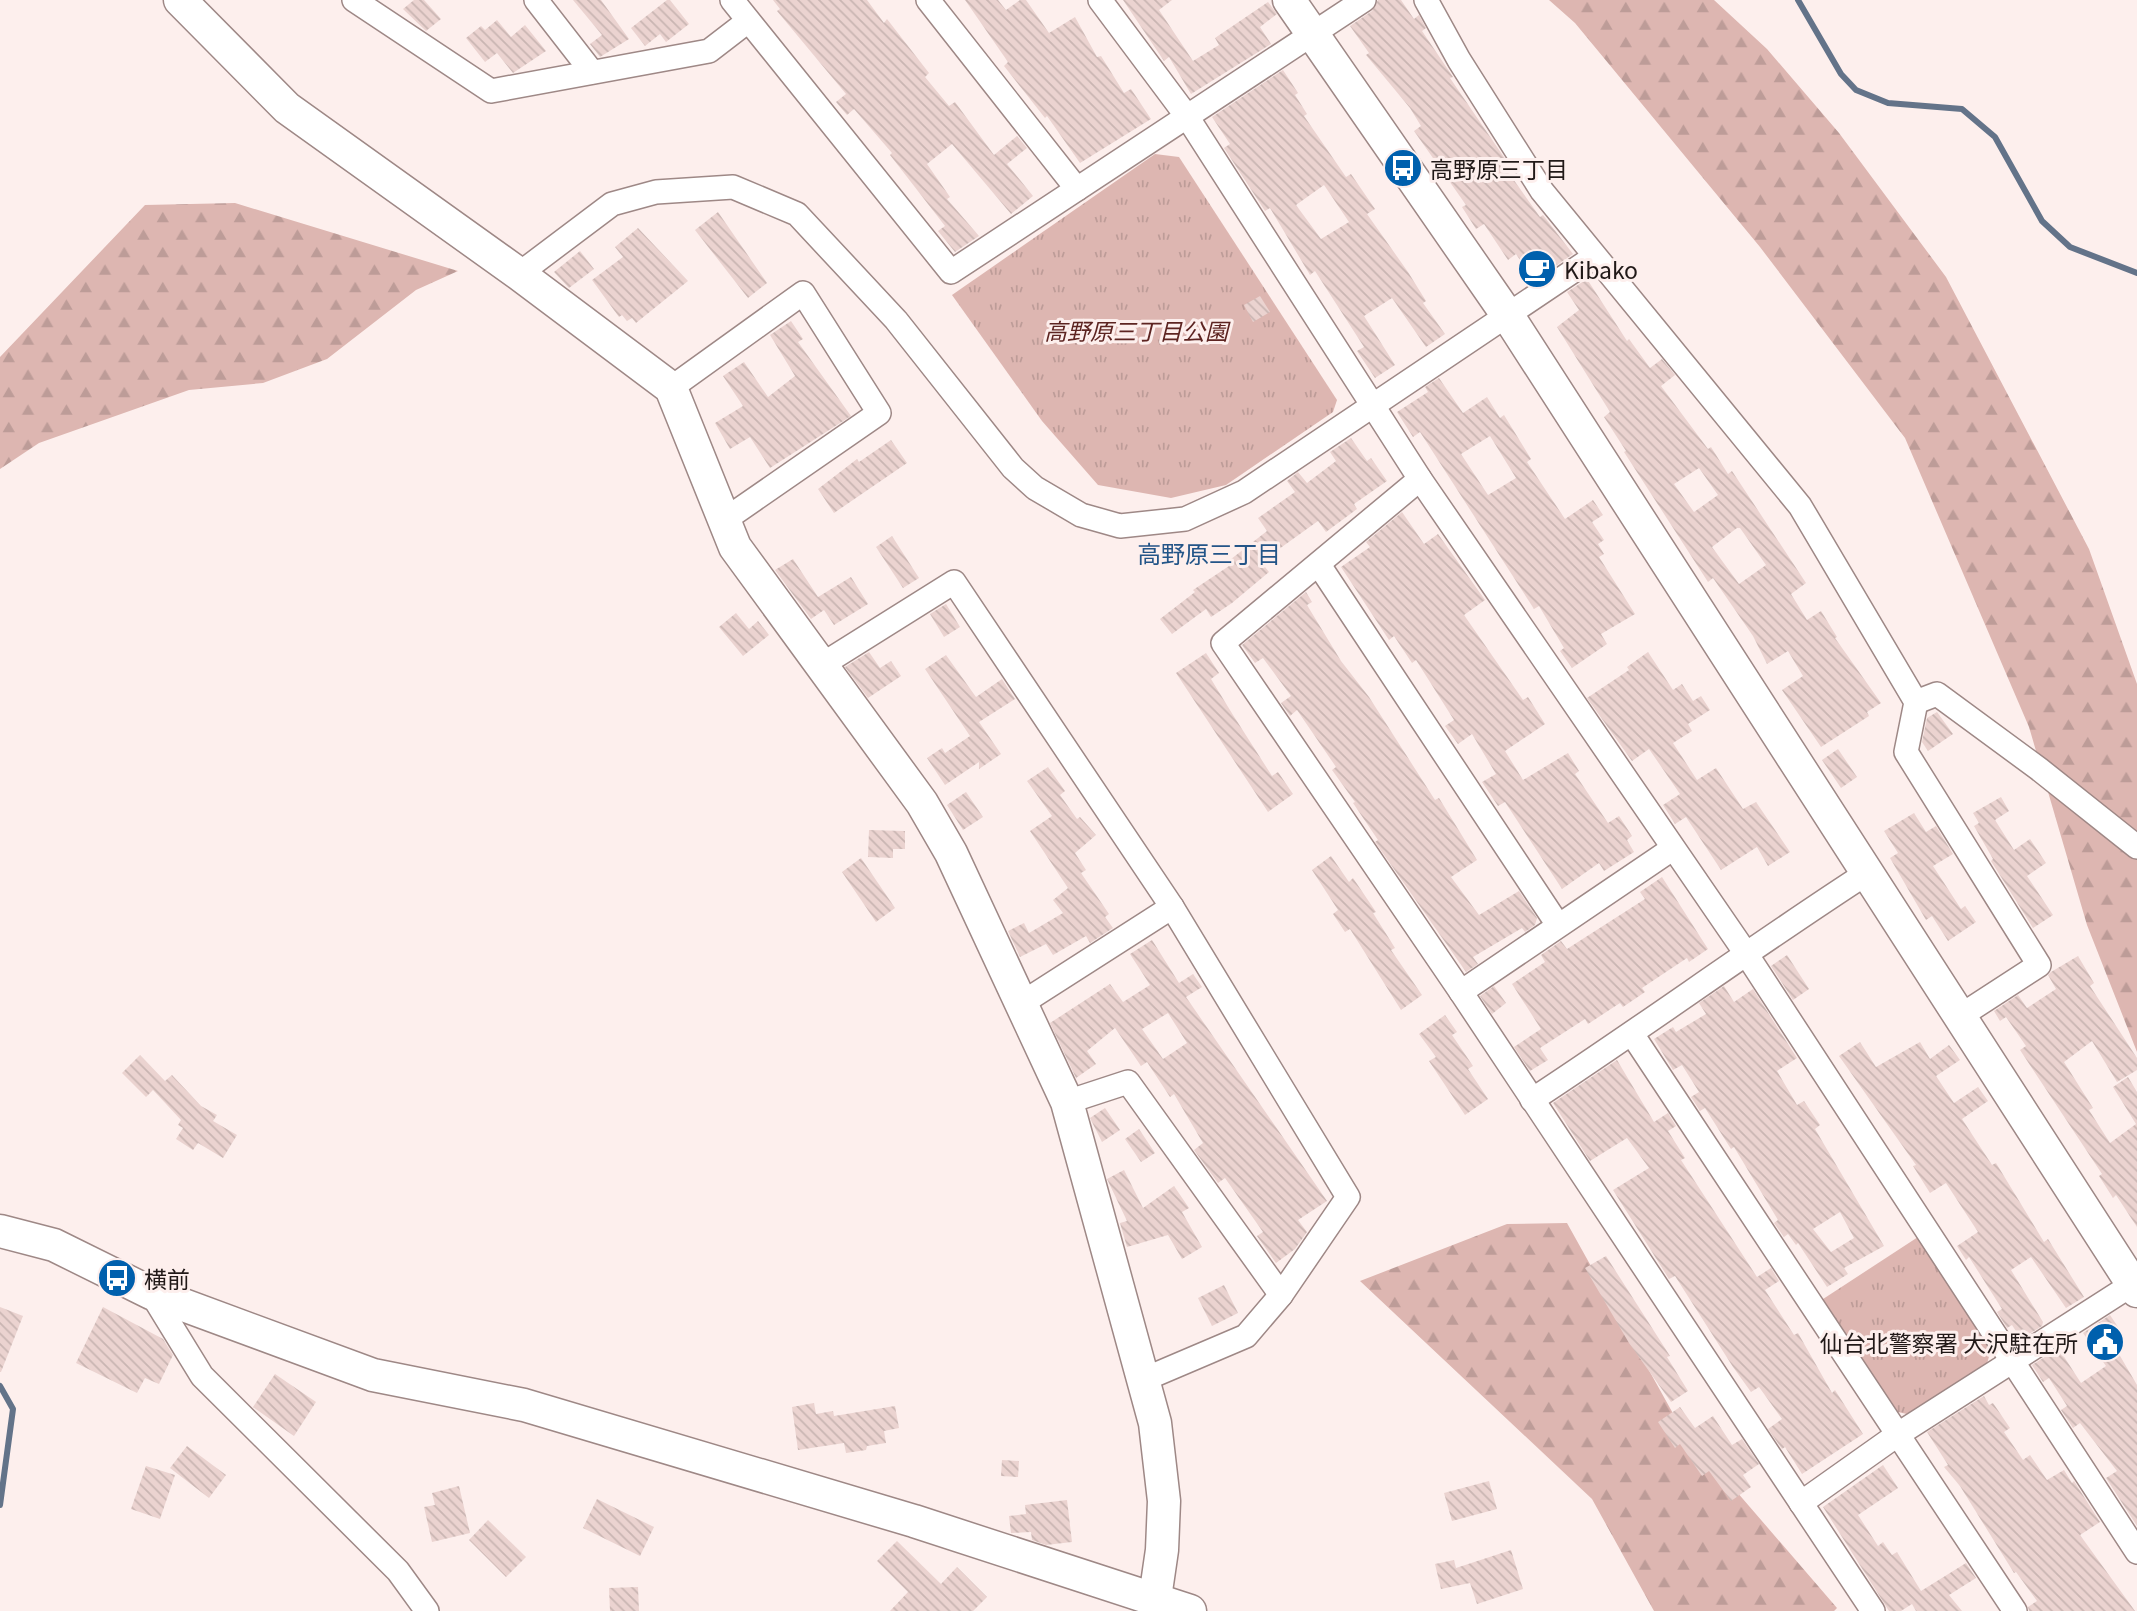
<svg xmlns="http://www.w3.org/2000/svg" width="2137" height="1611" font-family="Georgia,'Noto Sans JP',serif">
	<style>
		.forest { fill: url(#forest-firs) }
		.park { fill: url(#park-tufts) }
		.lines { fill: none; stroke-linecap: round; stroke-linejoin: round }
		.stream { stroke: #637389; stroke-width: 6 }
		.building { fill: url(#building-back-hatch); fill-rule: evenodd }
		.street-casing { stroke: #9e8886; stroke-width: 26 }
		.secondary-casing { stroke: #9e8886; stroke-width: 35 }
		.street { stroke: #fff; stroke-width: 23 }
		.secondary { stroke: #fff; stroke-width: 32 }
		.labels { text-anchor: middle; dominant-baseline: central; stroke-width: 6; stroke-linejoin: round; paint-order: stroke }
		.poi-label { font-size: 23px; fill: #211918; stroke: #fdefed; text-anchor: start }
		.park-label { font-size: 23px; font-style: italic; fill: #5d2421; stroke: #fdefed }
		.neighbourhood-label { font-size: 24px; fill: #235588; stroke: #fdefed }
	</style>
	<defs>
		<pattern id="forest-firs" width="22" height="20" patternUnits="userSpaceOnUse" patternTransform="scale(1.75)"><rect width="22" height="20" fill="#ddb6b1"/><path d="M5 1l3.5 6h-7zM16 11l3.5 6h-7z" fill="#bd9c98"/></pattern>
		<pattern id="park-tufts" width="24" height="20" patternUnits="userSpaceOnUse" patternTransform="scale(1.75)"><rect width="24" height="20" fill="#ddb6b1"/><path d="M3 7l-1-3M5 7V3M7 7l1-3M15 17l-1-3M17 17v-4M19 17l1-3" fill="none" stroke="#bd9c98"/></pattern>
		<pattern id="building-back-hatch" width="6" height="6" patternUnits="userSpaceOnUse" patternTransform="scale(1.75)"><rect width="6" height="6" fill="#ebd3d0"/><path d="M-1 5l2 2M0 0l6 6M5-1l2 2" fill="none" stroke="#c9b5b2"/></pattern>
	</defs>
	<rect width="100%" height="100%" fill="#fdefed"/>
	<g class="forest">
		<path d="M1549,0H1714L1767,49L1839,133L1946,277L2089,549L2137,684V1052L2087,925L2029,727L1905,438L1760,247L1575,23Z"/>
		<path d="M235,203L458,271L416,290L327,359L263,383L189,390L39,443L0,469V357L145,205Z"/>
		<path d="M1567,1223L1680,1426L1837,1608L1834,1611H1654L1592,1499L1360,1281L1507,1224Z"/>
	</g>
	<g class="park">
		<path d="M1155,154L1179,157L1337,400L1333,412L1226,485L1171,498L1098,485L1042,421L952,295Z"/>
		<path d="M1918,1237L1991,1349L1987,1364L1907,1414L1893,1411L1820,1301Z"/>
	</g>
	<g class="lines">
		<g class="stream">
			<path d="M1798,0L1841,74L1856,90L1888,103L1962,109L1995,137L2042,221L2070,247L2137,273"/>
			<path d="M0,1386L13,1409L0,1505"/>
		</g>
	</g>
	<g class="building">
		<path d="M414,0H424L441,19L426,31L403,9Z"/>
		<path d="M573,0H601L629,39L600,57L590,44L602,35Z"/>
		<path d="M667,0H670L689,24L666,42L660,34L645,46L631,28Z"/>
		<path d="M773,0H867L884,23L887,19L929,73L925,77L949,106L955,102L994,155L1017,136L1027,148L1007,164L1033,196L1011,214L952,144L927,164L950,197L947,199L979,236L955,252L938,231L945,226L890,155L892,153L854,109L847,115L836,102L846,94L777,11L780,9Z"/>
		<path d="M965,0H998L1006,10L1020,0H1026L1049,33L1075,17L1097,57L1101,56L1124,93L1131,89L1151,119L1080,163L1047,116L1045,118L1004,66L1008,62Z"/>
		<path d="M1123,0H1172L1159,10L1193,61L1219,45L1215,38L1268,2L1277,14L1260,27L1271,44L1191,94L1169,57L1164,61Z"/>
		<path d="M1378,0H1401L1414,19L1419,15L1426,28L1422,31L1453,77L1450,78L1510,166L1506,169L1540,217L1543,215L1573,254L1534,281L1516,254L1508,260L1484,224L1476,229L1462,207L1466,205L1414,131L1421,126L1410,108L1366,55L1369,53L1350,26L1372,11Z"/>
		<path d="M497,20L511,37L525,25L546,51L513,73L497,53L485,62L466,38L481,26L485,30Z"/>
		<path d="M1283,70L1298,93L1295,95L1307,114L1304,116L1346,177L1351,174L1375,209L1367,214L1408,272L1426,301L1423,303L1445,334L1426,347L1392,298L1364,316L1395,365L1375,378L1357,351L1364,347L1315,271L1310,275L1270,208L1265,211L1224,148L1230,144L1212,117ZM1324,185L1349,222L1321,239L1296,205Z"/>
		<path d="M718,212L767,283L748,298L695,230Z"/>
		<path d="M638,228L688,281L636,323L632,318L627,321L622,315L619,317L592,280L623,257L615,247Z"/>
		<path d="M580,251L594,269L569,288L554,272Z"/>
		<path d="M1587,279L1627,341L1629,339L1650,368L1662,359L1675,375L1661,386L1708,449L1711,447L1728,474L1732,471L1806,583L1791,594L1807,620L1821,611L1837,637L1835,638L1881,703L1867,712L1869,716L1821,747L1782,690L1803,676L1788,651L1767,664L1753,636L1713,578L1708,582L1624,452L1626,451L1604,417L1610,412L1557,327L1579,310L1567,292ZM1699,468L1718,495L1694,512L1674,484ZM1737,528H1740L1766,565L1739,584L1712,547Z"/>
		<path d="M1260,296L1270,312L1253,322L1244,305Z"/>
		<path d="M791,321L803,339L798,342L851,416L770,468L750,437L730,449L715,423L743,406L723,376L744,362L768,397L795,376L770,335Z"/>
		<path d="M1439,378L1463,413L1487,397L1500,418L1504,415L1531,459L1527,462L1565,519L1593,500L1603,515L1592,522L1604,540L1598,544L1604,554L1599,557L1635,614L1601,634L1607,644L1572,668L1560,651L1564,648L1539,606L1534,609L1420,432L1413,437L1397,412L1428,392L1425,387ZM1490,436L1516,478L1488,495L1461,454Z"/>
		<path d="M1351,438L1367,461L1371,458L1387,481L1354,504L1357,509L1326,532L1318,521L1261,562L1269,572L1232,603L1211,617L1206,609L1172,634L1160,619L1195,592L1193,590L1229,566L1226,563L1267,531L1258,518L1295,492L1287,481L1298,472L1307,483L1336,461L1330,452Z"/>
		<path d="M891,440L907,463L834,513L818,489L857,459L859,462Z"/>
		<path d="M1402,512L1424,544L1438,534L1485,600L1464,615L1523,700L1528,697L1545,724L1505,751L1523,780L1568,753L1579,771L1575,774L1608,823L1619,816L1632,836L1627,840L1634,852L1604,871L1599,863L1562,889L1505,802L1498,806L1482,782L1496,774L1472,734L1458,744L1445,726L1454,720L1416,660L1412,663L1394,636L1389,640L1341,567L1370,547L1366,542Z"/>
		<path d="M892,536L919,578L903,588L876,547Z"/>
		<path d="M793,559L818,597L851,577L868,604L834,625L824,610L811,619L775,570Z"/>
		<path d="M1306,592L1312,602L1307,605L1341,661L1369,697L1435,800L1439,798L1477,860L1451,877L1479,915L1519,891L1537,918L1535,925L1525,932L1522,928L1473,957L1478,964L1466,972L1375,842L1378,840L1353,803L1355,802L1332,770L1336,767L1297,710L1290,716L1281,703L1291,696L1263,658L1255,663L1242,645Z"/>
		<path d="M946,604L960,627L944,637L930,614Z"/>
		<path d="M736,613L749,629L758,621L769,635L743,656L719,627Z"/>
		<path d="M869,652L880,668L891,661L901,676L868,698L845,667Z"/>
		<path d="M1648,652L1673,690L1682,684L1693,701L1701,696L1710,710L1688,724L1692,731L1673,743L1697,780L1716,768L1743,809L1756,802L1790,852L1768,866L1757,847L1721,870L1686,817L1675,824L1663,805L1680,794L1649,749L1632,761L1587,698L1629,670L1627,667Z"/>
		<path d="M1206,653L1219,673L1211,679L1233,715L1272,776L1278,772L1293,794L1268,812L1176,673Z"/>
		<path d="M946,655L976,697L1002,679L1015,699L979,722L1001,754L979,769V762L945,785L927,758L942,748L945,753L970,736L925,669Z"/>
		<path d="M1937,712L1953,734L1928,751L1922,742L1927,718Z"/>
		<path d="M1838,749L1857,777L1841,788L1822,760Z"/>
		<path d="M1048,767L1065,791L1060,795L1077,819L1080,817L1096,835L1075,853L1086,870L1081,873L1109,914L1105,917L1113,928L1090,943L1086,936L1053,955L1046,944L1020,957L1008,931L1024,923L1029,933L1063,913L1053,900L1068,888L1030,831L1052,816L1027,781Z"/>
		<path d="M966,792L983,817L963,830L947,805Z"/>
		<path d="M2001,797L2009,811L1995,820L2014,850L2030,839L2046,863L2027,876L2053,915L2033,928L1991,861L1993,859L1974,826L1979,823L1973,813Z"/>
		<path d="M1914,813L1926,832L1936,826L1953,854L1933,866L1961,909L1965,906L1976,922L1948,941L1932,916L1926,920L1890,858L1898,853L1884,831Z"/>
		<path d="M869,830L905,831V849H893V858L868,857Z"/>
		<path d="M1331,856L1349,882L1353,878L1376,912L1373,913L1395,948L1391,950L1422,995L1401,1010L1350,929L1345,932L1333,914L1338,910L1312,870Z"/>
		<path d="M861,858L895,908L876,922L842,872Z"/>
		<path d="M1662,877L1708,949L1689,962L1687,958L1642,988L1645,992L1623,1007L1620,1003L1588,1024L1585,1019L1540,1048L1548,1060L1530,1071L1514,1047L1541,1029L1512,984L1545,962L1541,955L1561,941L1567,949L1645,899L1640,892Z"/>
		<path d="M1152,940L1179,983L1193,974L1202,987L1186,997L1327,1201L1298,1220L1307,1232L1295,1249L1276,1263L1257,1236L1263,1232L1225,1178L1218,1183L1194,1150L1203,1143L1174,1094L1170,1097L1147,1062L1141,1066L1115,1028L1087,1051L1096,1064L1076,1078L1050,1023L1110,984L1123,1002L1150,985L1130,954ZM1168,1013L1187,1043L1163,1059L1142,1029Z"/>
		<path d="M1787,955L1809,989L1793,1000L1771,966Z"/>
		<path d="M2078,956L2094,983L2090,986L2137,1058V1070L2117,1082L2092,1041L2064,1062L2093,1108L2089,1110L2110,1143L2136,1124L2113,1087L2128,1077L2137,1092V1227L2116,1195L2113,1198L2099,1176L2102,1174L2020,1050L2026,1046L2006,1017L2000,1021L1994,1011L2018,995L2027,1008L2056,989L2048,975L2051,972Z"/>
		<path d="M1494,986L1506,1003L1492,1014L1480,996Z"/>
		<path d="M1724,986L1734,1002L1753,989L1797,1058L1777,1071L1797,1105L1804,1101L1820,1125L1815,1129L1884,1246L1844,1268L1848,1274L1827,1287L1798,1243L1796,1245L1788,1234L1784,1237L1774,1223L1778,1220L1734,1147L1731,1149L1705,1108L1700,1111L1691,1097L1699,1092L1682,1065L1673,1070L1654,1039L1673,1027L1676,1032L1706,1014L1699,1003ZM1840,1212L1854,1238L1831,1252L1813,1229Z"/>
		<path d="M1445,1015L1457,1032L1452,1035L1473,1066L1468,1069L1488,1099L1465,1115L1429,1061L1436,1057L1419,1034Z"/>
		<path d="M1860,1042L1876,1067L1920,1042L1930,1059L1949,1045L1960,1060L1936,1076L1954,1103L1978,1087L1988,1101L1962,1119L1992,1165L1996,1163L2044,1242L2048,1239L2084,1297L2066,1308L2031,1257L2011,1270L2043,1322L2042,1326L2021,1339L2012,1325L2007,1328L1997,1312L2002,1309L1969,1257L1966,1260L1957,1246L1978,1232L1946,1183L1930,1193L1913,1166L1916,1165L1839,1056Z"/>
		<path d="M140,1055L165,1081L172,1075L201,1106L217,1115L213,1121L237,1135L223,1158L198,1143L193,1150L176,1139L183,1128L178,1125L181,1120L153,1090L146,1097L122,1073Z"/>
		<path d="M1617,1060L1654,1122L1668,1113L1676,1126L1668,1131L1685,1158L1681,1160L1757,1277L1771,1268L1779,1281L1765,1290L1794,1335L1798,1333L1832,1393L1835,1390L1863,1434L1802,1474L1785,1447L1782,1449L1768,1429L1782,1419L1759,1387L1751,1392L1733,1367L1675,1276L1669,1279L1613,1190L1649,1168L1627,1138L1590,1161L1553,1103Z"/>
		<path d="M1105,1108L1120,1130L1102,1142L1090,1118Z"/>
		<path d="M1139,1129L1155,1153L1141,1162L1125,1139Z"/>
		<path d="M1124,1170L1143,1208L1174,1186L1189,1208L1182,1212L1202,1247L1182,1259L1168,1235L1127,1247L1120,1223L1127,1221L1107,1179Z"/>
		<path d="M1606,1256L1670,1356L1667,1357L1688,1391L1671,1402L1629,1343L1585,1268Z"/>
		<path d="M1224,1285L1238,1313L1212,1326L1198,1298Z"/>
		<path d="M0,1307L23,1316L1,1372H0Z"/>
		<path d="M103,1307L163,1339L173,1355L159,1384L145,1378L137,1393L76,1363Z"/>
		<path d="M2110,1315L2120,1330L2109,1337L2137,1385V1526L2106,1478L2117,1471L2080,1423L2073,1428L2061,1410L2067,1406L2049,1378L2043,1382L2032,1365L2051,1353L2053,1357L2061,1352L2081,1383L2106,1366L2083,1333Z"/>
		<path d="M275,1374L316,1402L294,1436L253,1407Z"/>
		<path d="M1984,1396L1989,1405L1993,1403L2010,1428L2004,1432L2023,1460L2030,1455L2047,1480L2064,1470L2072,1483L2074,1481L2100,1522L2080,1535L2135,1611H2029L2028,1607L2037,1601L2016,1572L2014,1573L1960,1486L1944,1467L1948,1465L1927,1432Z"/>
		<path d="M814,1403L816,1414L833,1411L834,1416L895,1406L899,1428L884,1431L886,1443L867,1446L866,1450L846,1453L844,1443L798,1450L792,1407Z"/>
		<path d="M1680,1407L1695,1428L1713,1416L1732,1445L1742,1439L1759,1464L1743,1475L1751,1487L1731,1501L1709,1471L1702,1476L1680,1444L1675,1448L1658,1422Z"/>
		<path d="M187,1446L226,1475L209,1498L170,1468Z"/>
		<path d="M1002,1460L1019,1461L1018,1477L1001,1476Z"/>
		<path d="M1883,1465L1898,1488L1858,1515L1878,1546L1883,1542L1892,1555L1897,1552L1921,1591L1966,1563L1976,1578L1949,1595L1962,1611H1916L1912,1604L1901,1611H1889L1823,1507Z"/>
		<path d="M146,1466L175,1475L160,1519L131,1509Z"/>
		<path d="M1489,1481L1497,1509L1452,1521L1444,1493Z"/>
		<path d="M459,1486L470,1533L432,1542L424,1507L435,1505L432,1493Z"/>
		<path d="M597,1499L654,1527L640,1556L583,1528Z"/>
		<path d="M1067,1500L1072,1542L1046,1545L1032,1540L1031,1532L1011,1533L1009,1516L1026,1514L1025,1505Z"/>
		<path d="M488,1520L526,1557L506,1577L469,1540Z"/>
		<path d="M897,1541L941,1584L957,1567L987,1597L973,1611H890L908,1592L877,1561Z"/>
		<path d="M1511,1550L1523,1589L1477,1604L1470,1583L1441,1589L1435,1564L1454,1560L1456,1568Z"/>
		<path d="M638,1587L639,1611H610L609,1588Z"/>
	</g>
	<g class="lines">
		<defs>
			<g id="street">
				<path d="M354,0L491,91L709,51L748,21"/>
				<path d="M536,0L592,72"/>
				<path d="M732,0L951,272L1364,0"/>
				<path d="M928,0L1077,189"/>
				<path d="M1100,0L1186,115L1420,479L1745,952L2137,1552"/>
				<path d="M1426,0L1459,60L1542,191L1800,506L1916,702L1906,752L2039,965L1962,1015"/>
				<path d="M519,274L612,204L656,192L733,187L797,214L896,320L1013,468L1035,488L1081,515L1120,526L1185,519L1244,492L1594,257"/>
				<path d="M671,388L803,293L879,413L723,521"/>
				<path d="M1420,479L1223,643L1461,992L1873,1611"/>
				<path d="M1319,565L1558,925"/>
				<path d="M820,666L954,582L1172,907L1348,1197L1281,1295L1246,1336L1145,1379"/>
				<path d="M1916,702L1937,694L2039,769L2137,847"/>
				<path d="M1461,992L1672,849"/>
				<path d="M1022,1003L1172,907"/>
				<path d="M1632,1034L2015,1611"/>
				<path d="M1532,1100C1645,1026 1754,946 1867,873"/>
				<path d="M1067,1102L1128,1082L1281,1295"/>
				<path d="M151,1293L202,1376L398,1571L427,1611"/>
				<path d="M1801,1503L1897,1435L2133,1284"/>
			</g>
			<g id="secondary">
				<path d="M180,0L287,108L519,274L671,388L735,547L922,803L951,853L1067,1102L1155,1423L1164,1501L1162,1550L1155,1598"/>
				<path d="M1289,0L1508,316L2137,1291"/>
				<path d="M0,1231L54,1245L151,1293L373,1375L524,1405L914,1521L1190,1611"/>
			</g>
		</defs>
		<use href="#street" class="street-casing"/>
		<use href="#secondary" class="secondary-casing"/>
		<use href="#street" class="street"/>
		<use href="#secondary" class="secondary"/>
	</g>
	<defs>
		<symbol id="bus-disc" viewBox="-11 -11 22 22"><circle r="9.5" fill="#0060ad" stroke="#fdefed"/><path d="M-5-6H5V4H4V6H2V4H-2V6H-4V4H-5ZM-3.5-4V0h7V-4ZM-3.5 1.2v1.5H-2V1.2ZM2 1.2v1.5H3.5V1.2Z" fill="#fff"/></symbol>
		<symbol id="cafe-disc" viewBox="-11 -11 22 22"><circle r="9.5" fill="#0060ad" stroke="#fdefed"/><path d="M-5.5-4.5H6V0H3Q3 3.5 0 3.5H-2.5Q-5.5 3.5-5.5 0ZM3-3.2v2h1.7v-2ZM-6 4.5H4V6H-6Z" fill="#fff"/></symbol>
		<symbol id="civic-disc" viewBox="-11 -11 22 22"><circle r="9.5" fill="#0060ad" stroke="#fdefed"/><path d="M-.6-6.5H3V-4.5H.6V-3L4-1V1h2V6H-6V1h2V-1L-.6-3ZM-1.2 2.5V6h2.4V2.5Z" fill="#fff"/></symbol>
	</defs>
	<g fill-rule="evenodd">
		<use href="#bus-disc" x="1381" y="146" width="44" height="44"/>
		<use href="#cafe-disc" x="1515" y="247" width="44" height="44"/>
		<use href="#bus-disc" x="95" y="1256" width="44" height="44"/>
		<use href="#civic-disc" x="2083" y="1320" width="44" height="44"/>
	</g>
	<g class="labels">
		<g class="poi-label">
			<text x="1430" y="168">高野原三丁目</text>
			<text x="1564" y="269">Kibako</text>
			<text x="144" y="1278">横前</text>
			<text x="2078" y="1342" text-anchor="end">仙台北警察署 大沢駐在所</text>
		</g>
		<g class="park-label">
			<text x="1136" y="330">高野原三丁目公園</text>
		</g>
		<g class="neighbourhood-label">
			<text x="1209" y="552">高野原三丁目</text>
		</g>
	</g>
</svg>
